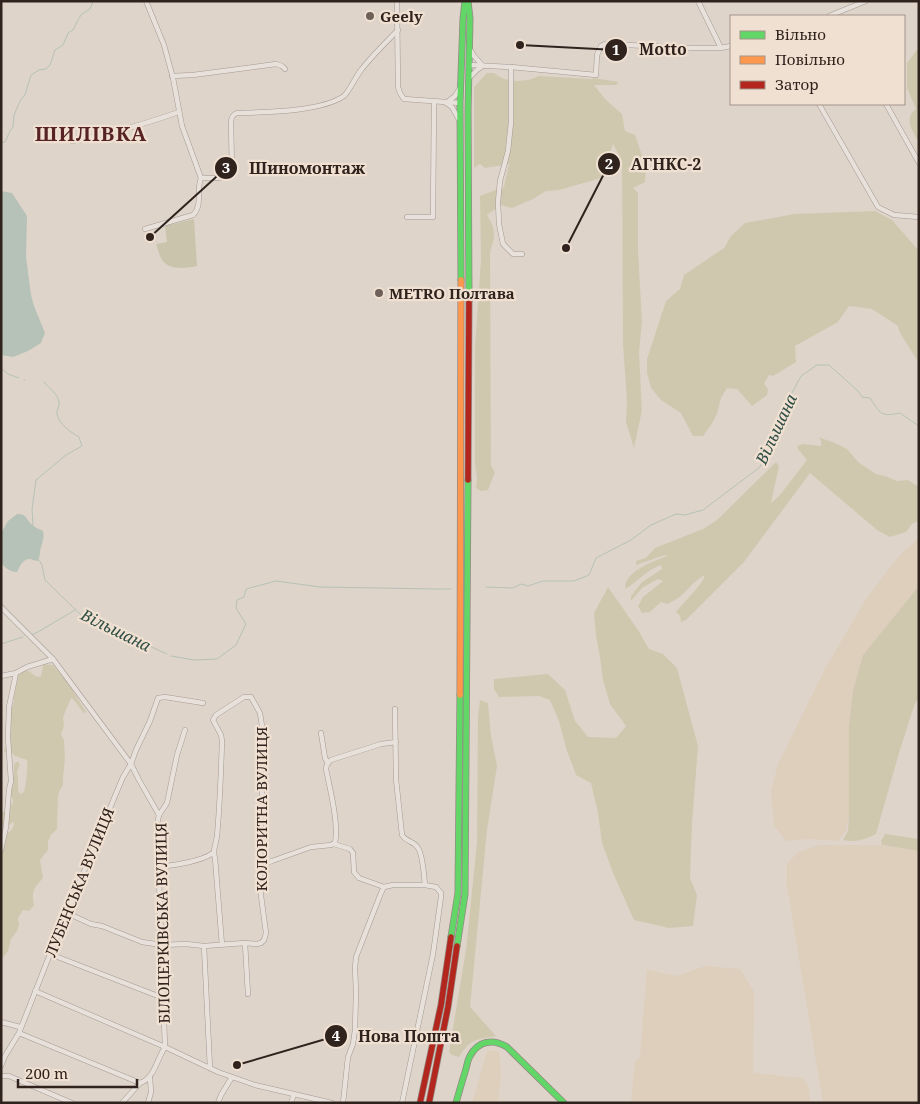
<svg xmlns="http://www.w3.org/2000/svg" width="920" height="1104" font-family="'Noto Serif',serif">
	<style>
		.farmland { fill: #ddcfbc }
		.green { fill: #d0c8ae }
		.cemetery { fill: #cac4ad }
		.water { fill: #b6c2b7 }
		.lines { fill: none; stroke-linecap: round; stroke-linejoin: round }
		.stream { stroke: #b6c2b7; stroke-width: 1 }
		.street-casing { stroke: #a49a94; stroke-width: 5.5 }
		.fast-casing { stroke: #938a84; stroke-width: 7 }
		.slow-casing { stroke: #938a84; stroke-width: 7 }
		.jam-casing { stroke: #938a84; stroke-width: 7 }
		.street { stroke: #e8e1db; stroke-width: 4.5 }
		.fast { stroke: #63d668; stroke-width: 5.5 }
		.slow { stroke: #ff974d; stroke-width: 5.5 }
		.jam { stroke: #b3261e; stroke-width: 5.5 }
		.poi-dot { fill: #6d615a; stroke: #f0e0d1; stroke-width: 2 }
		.labels { text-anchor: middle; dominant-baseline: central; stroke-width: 4.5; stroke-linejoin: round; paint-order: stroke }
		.poi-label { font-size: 15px; font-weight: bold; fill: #30231e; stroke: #f0e0d1; text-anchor: start }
		.street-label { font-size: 15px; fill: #30231e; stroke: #f0e0d1 }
		.water-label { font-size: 16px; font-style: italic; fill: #2f4e45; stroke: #f0e0d1 }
		.district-label { font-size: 20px; font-weight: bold; letter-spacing: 1px; fill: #572324; stroke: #f0e0d1 }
		.leader { fill: none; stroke: #30231e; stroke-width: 2 }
		.callout-dot { fill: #30231e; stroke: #f0e0d1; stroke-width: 2 }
		.mark-label { font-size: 15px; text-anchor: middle; font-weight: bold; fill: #fff }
		.callout-label { font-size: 16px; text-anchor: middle; font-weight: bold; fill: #30231e; stroke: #f0e0d1; stroke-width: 4.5; stroke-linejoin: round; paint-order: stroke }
	</style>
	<rect width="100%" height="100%" fill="#dfd4ca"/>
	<g class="farmland">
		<path d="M919,538V586L863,655L853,691L849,726V814L846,830L838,841L810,839L786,841L774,826L771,792L778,764L825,669L866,599L899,556Z"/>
		<path d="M820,845H880L919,851V1103H823L787,886V864L798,852Z"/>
		<path d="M705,966L740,969L754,992L753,1073L803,1078L809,1088L810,1103H631L635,1061L640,1058L647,970L678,976Z"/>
		<path d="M487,1051H499L501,1076L498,1103H472Z"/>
	</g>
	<g class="green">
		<path d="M919,47V143C913,131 903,119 916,109L907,88V63Z"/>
		<path d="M487,73H494C506,83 525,83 539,76L591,79L594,78L619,82L616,85H594L605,99L622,114L625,131L635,135L646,167L645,182L633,188L638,193V251L642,321L639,353L642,410L634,448L626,422L627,400L623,344L622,161L613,144L601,178L559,190L546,191L533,199L512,208L501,205L487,215C496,230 496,235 490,252L491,466L495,472L488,490L481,491L476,488L477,479L475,464V347L481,260L480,196L504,187L509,164L485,168L480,164L474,168V87Z"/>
		<path d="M875,211L892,220L919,251V363L900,333L898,326L872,309L849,306L838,322L795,346L796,362L773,376L769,375L764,384L768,389L767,395L752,406L737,389L727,388L721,398L717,414L711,425L703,436H693L681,413L661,400L651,388L647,373V359L666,301L680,289L684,275L724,248L731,236L745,223L794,214Z"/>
		<path d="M818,437L835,443L847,449L858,462L876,474L885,476L897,481L908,480L919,487V521L912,524L906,532L890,537L877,530L810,473L744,562L686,620L681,622L680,616L676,612C683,603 703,584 705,575C689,583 685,598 667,604L661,602L650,612L642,613L638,606L643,597L663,581L658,579L642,588L631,601V596L642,582L662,569L661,565C646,570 639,581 625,589C625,569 655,562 668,555H665L636,565V561L646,558L655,548L703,529L717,520L776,462L779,466L771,503L780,495L807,460L798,449L797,446L803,444L821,446V440Z"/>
		<path d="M919,586V699L915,703L899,753L876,834C865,839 856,843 843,840L848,831L849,814V726L853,691L863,655Z"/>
		<path d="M608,587L638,630L649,649L663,654L677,668L698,746L692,824L690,878L697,895L693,926L669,928L634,920L613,873L602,843L598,813L591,783L576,775L566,748L559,721L550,700L539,696L499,697L494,689V679L548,674L565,690L575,721L588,737L616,738L626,726L610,704L603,680L600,657L596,636L594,613Z"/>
		<path d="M44,664L53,665L70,686L86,712L85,713L83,712L73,699L71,698L63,717L64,726L61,734L64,740L65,758L63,778V785L59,792L58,797L57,829L51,835L48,841V850L40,860L43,878C34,888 31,891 34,905L29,911L23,910L18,918L19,924L17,931L11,939L8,951L1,960V840C5,833 14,832 14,823L13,822L9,825L1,826V812H5L10,808L13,802V800L10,794L13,779L14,765L16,762H18L20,764L17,772L18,778V790L20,794L24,792C26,785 28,766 27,760L15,756L11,752H5L4,750L5,747L10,741L11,710L14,702V698L18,676L23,671H29L35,676L40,677C43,673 41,669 44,664Z"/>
		<path d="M480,700L488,703L491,736L497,766L487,830L470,1007L496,1036C476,1040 471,1038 459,1057L452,1055L449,1052L466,950L477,843L478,716Z"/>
		<path d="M885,834L919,839V851L882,845L881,841Z"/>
	</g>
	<path class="cemetery" d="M194,219L197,266C187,268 169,271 162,260C159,255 158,249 156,244L167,242L165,226Z"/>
	<g class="water">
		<path d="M1,191L12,193L27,216L26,257L31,295L34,306L45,333L41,343L28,351L13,357L1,355Z"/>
		<path d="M17,514C27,514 25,518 31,524C34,527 39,529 43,531C45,539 41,544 40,552C40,555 39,558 38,561C36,561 33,560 31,559C23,558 20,566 17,572C11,572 4,568 1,562V533L8,521Z"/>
	</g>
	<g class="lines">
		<g class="stream">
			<path d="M1,143L5,142L10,131L13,127L14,115L20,101L25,95L31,75L39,70L46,69L50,65L55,50L63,45L68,33L73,30L79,18L82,14L90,9L93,1"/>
			<path d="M1,368L8,374L19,378"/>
			<path d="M24,380H25"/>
			<path d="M33,525L32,509L36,480L66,455L82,446L79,437C70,432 59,424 57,414C56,410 60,406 59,402C58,394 49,388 44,382"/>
			<path d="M39,560L42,565L45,580L81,615L167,654"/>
			<path d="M486,587L513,588L521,584L528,586L543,581H574L589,575L596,558L631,540L651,525L676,514L685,515L703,510L760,467L768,449L774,427L801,376L817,365H829L858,391L862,397L870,398C881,414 880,417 900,413L919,426"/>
			<path d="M31,635L38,632L75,610"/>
			<path d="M1,644L23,637"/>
			<path d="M171,656L194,660L217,659L236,645L246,624L236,608L237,600L244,597L246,589L276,581L320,587L437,589H451"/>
		</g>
		<defs>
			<g id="street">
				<path d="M146,1L164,45L173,78L182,126L201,178"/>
				<path d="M397,1L398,87L400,93L404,99L460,103"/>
				<path d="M698,1L721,48"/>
				<path d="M829,16L866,1"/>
				<path d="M469,65L511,67L596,75L597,55L601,46L605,44L691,48H721L731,46"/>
				<path d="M511,67V122L508,151L500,181L498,202L499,224L503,244L513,254H522"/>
				<path d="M172,76L193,75L276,64L282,66L285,69"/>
				<path d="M470,77L477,70L483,66L474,56L471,51"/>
				<path d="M819,104L878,207L894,215L919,217"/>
				<path d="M886,104L919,163"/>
				<path d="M458,118L452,107L446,103L455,96L460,88"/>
				<path d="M72,141C109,135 144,124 179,112"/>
				<path d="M407,217H433L434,102"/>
				<path d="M145,229L193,215C203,206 196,190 201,178C207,178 228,179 231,174C232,173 232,171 232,170L231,123C231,118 232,115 237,113C266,112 320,112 344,96C348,93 357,75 361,70C372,56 385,43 398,30"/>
				<path d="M1,607L53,659L131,764L139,780L159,815"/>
				<path d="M1,676L16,673L27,667L53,659"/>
				<path d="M395,709L396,779L402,835C406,842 414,841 418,848C423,855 424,876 425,885L436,887L441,893V897L433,954L402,1103"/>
				<path d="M321,733L325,758L328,763"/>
				<path d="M334,844L350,849L353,853L354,872L359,878L384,887L393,885H425"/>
				<path d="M1,850L6,827L9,790L11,781L8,738L9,707L16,673"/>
				<path d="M260,863H266L272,861L311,847L331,845L335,843C339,824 330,789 326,769L327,764L331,760L381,744L396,742"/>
				<path d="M159,867C174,865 200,862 213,853"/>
				<path d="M67,913L91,924L102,926L142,942L162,945L186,944L204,946L245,943L257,944L261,943L264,940L266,933L260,888V875L262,791L261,769L264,739L260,713L251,697H244L216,715L213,720L221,735L222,741C221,773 220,804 217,836C216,844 212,851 215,858L222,945"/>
				<path d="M245,943L248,994"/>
				<path d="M204,946L210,1068"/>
				<path d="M50,954L163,998"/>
				<path d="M35,991L165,1047L218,1072L255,1085L332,1103"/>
				<path d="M1,1022L20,1027"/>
				<path d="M19,1033L140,1083"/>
				<path d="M1,1066L5,1056L19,1033L50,954L115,796L123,777L131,764L136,750L150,721L158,698L165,697L203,703"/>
				<path d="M1,1076H9L72,1103"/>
				<path d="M122,1103L140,1083C154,1079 157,1059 165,1047L157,824L159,815L167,803L177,755L185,730"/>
				<path d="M148,1103L151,1092L150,1078"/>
				<path d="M218,1103L221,1095L232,1077"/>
				<path d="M291,1103L294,1094"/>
				<path d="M343,1103L348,1057L353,1044L355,1030L356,992L355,968L356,957L381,893L384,887"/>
			</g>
			<g id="fast">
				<path d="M468,1L470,19L468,111L469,301"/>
				<path d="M461,280L460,103L463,19L465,1"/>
				<path d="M451,937L458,893L460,695"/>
				<path d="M457,946L465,894L468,480"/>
				<path d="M456,1103C459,1092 462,1082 465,1072C467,1067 467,1061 470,1056C478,1041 493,1038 507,1047L564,1103"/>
			</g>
			<path id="slow" d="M460,695L461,280"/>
			<g id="jam">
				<path d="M468,480L469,301"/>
				<path d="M420,1103L441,1005L451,937"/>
				<path d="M429,1103L448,1007L457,946"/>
			</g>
		</defs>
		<use href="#street" class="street-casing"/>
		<use href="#fast" class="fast-casing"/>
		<use href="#slow" class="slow-casing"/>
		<use href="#jam" class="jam-casing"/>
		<use href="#street" class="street"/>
		<use href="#fast" class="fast"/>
		<use href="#slow" class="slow"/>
		<use href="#jam" class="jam"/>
	</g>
	<g class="poi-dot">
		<circle cx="370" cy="16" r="5"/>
		<circle cx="379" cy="293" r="5"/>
	</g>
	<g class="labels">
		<g class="poi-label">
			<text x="380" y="16">Geely</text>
			<text x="389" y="293">METRO Полтава</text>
		</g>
		<g class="street-label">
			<text transform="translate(261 809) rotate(-90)">КОЛОРИТНА ВУЛИЦЯ</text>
			<text transform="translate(79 882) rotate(-68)">ЛУБЕНСЬКА ВУЛИЦЯ</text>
			<text transform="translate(162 923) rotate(-91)">БІЛОЦЕРКІВСЬКА ВУЛИЦЯ</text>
		</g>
		<g class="water-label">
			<text transform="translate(776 429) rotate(-65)">Вільшана</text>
			<text transform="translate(116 630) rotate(26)">Вільшана</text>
		</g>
		<g class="district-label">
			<text x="91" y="133">ШИЛІВКА</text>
		</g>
	</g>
	<path class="leader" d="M520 45L616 50M566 248L609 164M150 237L226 168M237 1065L336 1036"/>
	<g class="callout-dot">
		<circle cx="520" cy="45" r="5"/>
		<circle cx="566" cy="248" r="5"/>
		<circle cx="150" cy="237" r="5"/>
		<circle cx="237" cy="1065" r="5"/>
		<circle cx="616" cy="50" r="12"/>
		<circle cx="609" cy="164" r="12"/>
		<circle cx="226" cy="168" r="12"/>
		<circle cx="336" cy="1036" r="12"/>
	</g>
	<g class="mark-label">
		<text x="616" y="55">1</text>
		<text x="609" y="169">2</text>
		<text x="226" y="173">3</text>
		<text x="336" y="1041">4</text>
	</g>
	<g class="callout-label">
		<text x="663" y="55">Motto</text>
		<text x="666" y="170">АГНКС-2</text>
		<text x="307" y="174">Шиномонтаж</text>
		<text x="409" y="1042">Нова Пошта</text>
	</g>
	<rect width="920" height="1104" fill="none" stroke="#30231e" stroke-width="5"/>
	<rect x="730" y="15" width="175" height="90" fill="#f0e0d1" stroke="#a39489"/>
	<rect x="740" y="31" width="25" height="8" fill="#63d668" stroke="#a39489"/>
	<text x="775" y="40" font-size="15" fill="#30231e">Вільно</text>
	<rect x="740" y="56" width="25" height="8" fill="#ff974d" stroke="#a39489"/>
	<text x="775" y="65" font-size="15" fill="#30231e">Повільно</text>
	<rect x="740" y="81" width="25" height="8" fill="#b3261e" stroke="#a39489"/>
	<text x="775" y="90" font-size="15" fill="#30231e">Затор</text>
	<path d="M18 1079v8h119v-8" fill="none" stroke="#30231e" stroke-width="2.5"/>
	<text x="25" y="1079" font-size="15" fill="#30231e" stroke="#f0e0d1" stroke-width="4" paint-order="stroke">200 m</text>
</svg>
